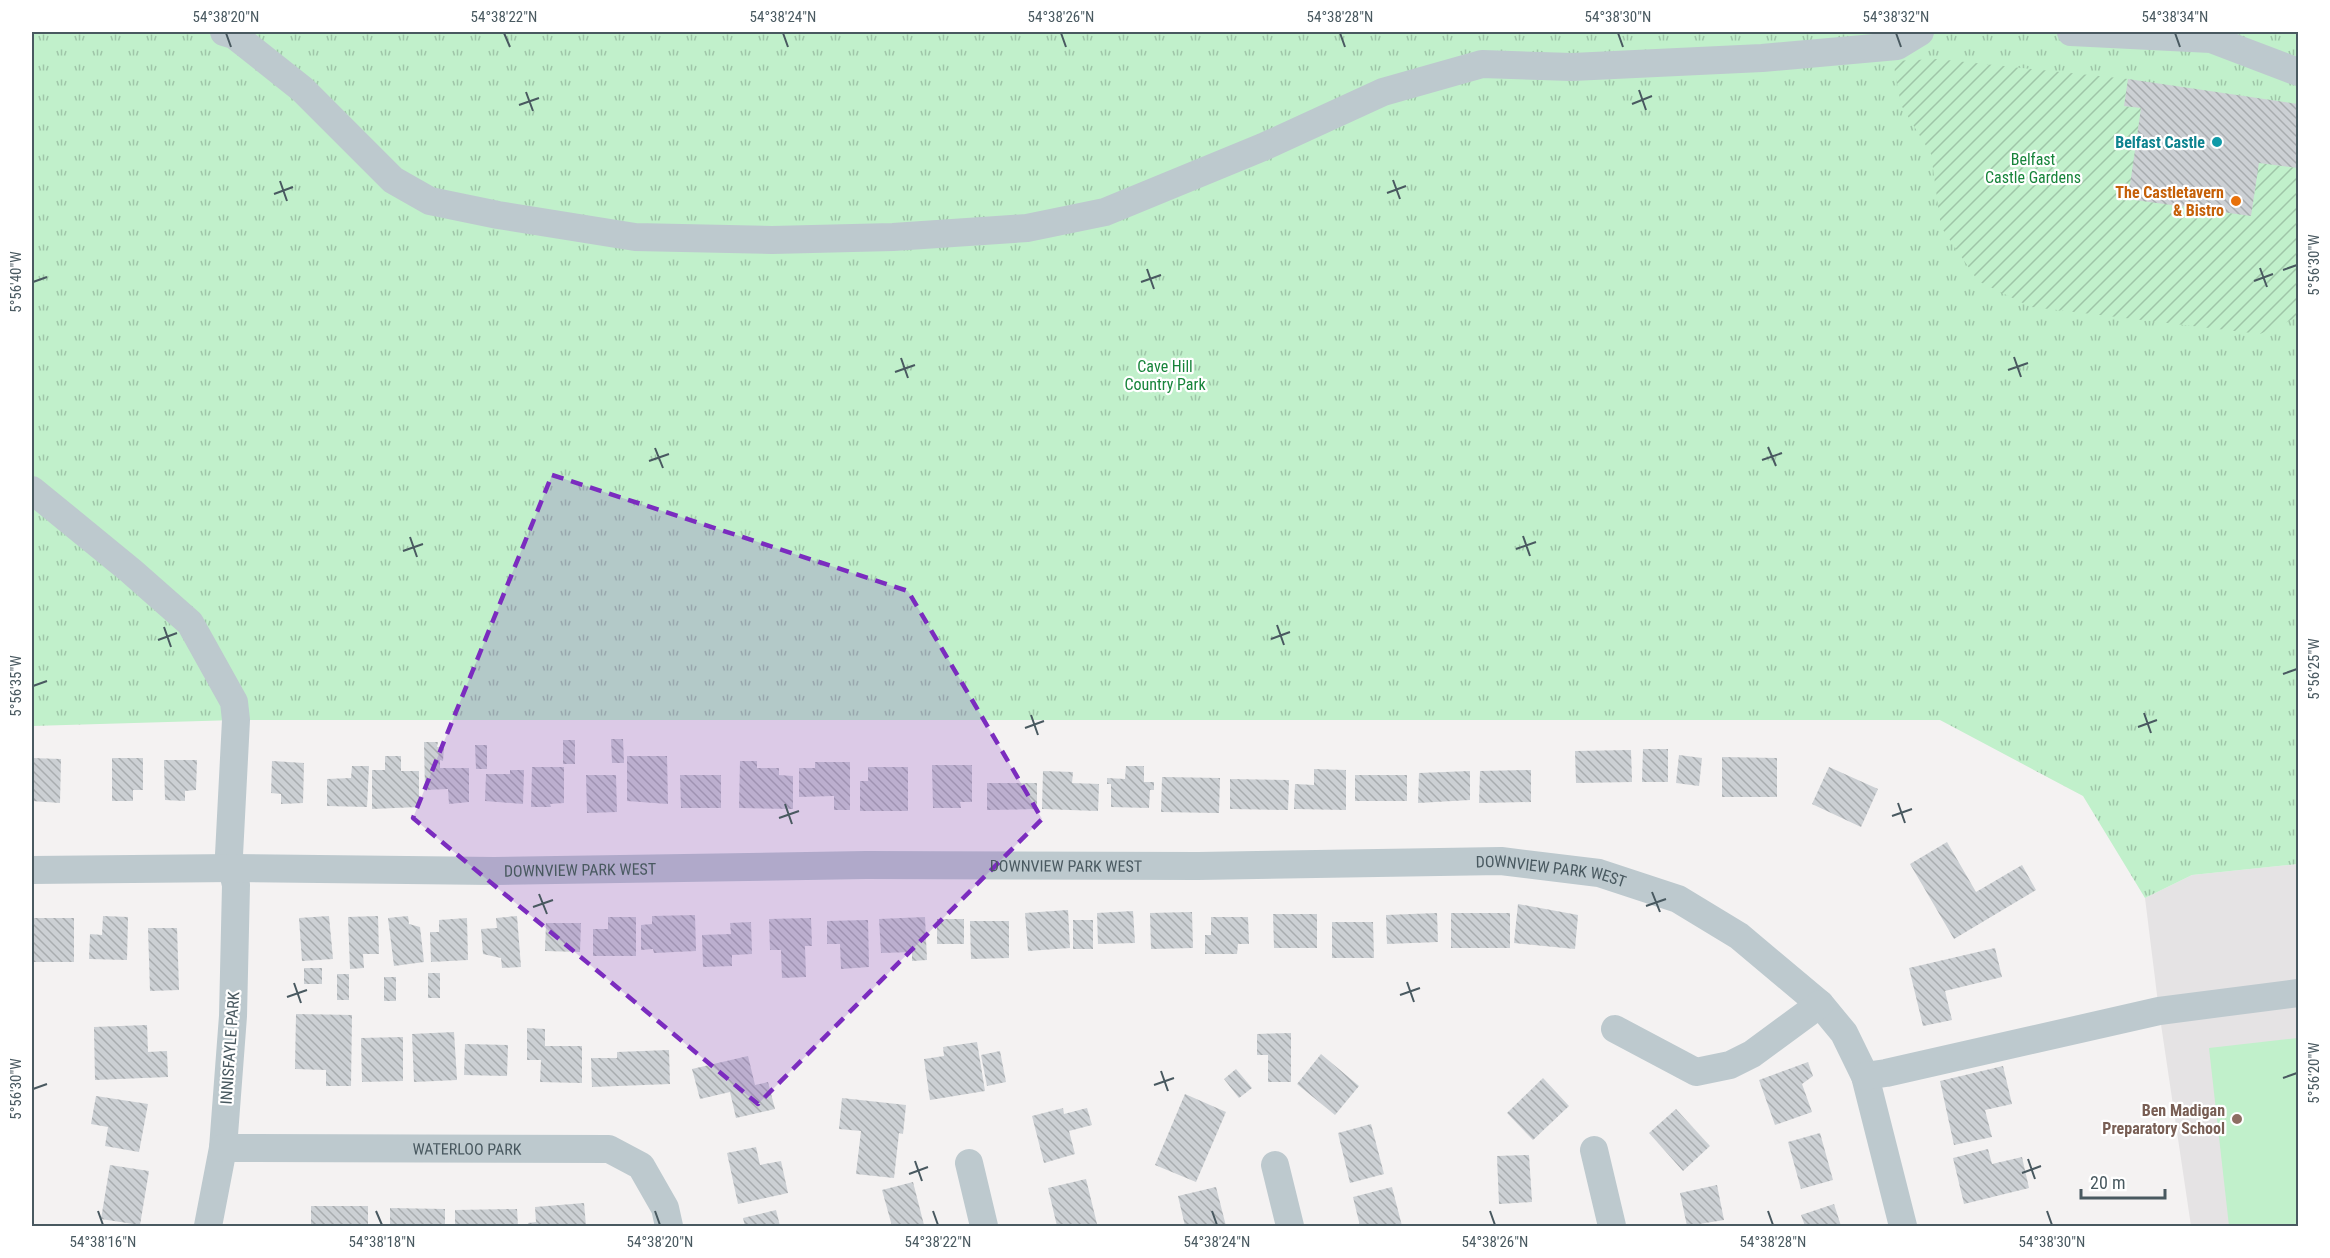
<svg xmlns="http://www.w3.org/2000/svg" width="2330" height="1258" font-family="'Roboto Condensed',sans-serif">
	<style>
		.education { fill: #e5e3e4 }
		.grass { fill: #c1f0cb }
		.park { fill: url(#park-tufts) }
		.garden { fill: url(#garden-furrows) }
		.building { fill: url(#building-back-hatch) }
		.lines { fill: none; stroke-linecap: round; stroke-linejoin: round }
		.minor { stroke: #bdc9ce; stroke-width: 28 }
		.marked { fill: #7b2cbf; fill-opacity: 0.2; stroke: #7b2cbf; stroke-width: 4.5; stroke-dasharray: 12 8; stroke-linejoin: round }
		.ticks { fill: none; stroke: #495960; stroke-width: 2 }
		.culture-dot { fill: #0f9aa8; stroke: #fff; stroke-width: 2 }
		.food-dot { fill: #e8710a; stroke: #fff; stroke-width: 2 }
		.education-dot { fill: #8d6e63; stroke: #fff; stroke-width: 2 }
		.labels { text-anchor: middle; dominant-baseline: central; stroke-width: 4.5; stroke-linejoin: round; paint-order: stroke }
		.culture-label { font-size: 16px; font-weight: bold; fill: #0d838f; stroke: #fff; text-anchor: end }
		.park-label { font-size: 16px; fill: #17843a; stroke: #fff }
		.food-label { font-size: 16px; font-weight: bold; fill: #c56008; stroke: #fff; text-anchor: end }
		.street-label { font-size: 16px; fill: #495960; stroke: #fff }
		.education-label { font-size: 16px; font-weight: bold; fill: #785e54; stroke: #fff; text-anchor: end }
		.neatline { fill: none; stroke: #495960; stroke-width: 2 }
		.ticks-label { font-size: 15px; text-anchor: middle; fill: #495960 }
	</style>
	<defs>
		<pattern id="park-tufts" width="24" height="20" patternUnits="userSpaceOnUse" patternTransform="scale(1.5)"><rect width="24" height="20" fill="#c1f0cb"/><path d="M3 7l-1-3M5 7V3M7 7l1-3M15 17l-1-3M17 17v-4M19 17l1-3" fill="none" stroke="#9fc5a8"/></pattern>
		<pattern id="garden-furrows" width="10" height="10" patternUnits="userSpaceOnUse" patternTransform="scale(1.5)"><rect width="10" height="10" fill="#c1f0cb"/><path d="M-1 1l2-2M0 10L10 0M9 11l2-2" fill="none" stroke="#9fc5a8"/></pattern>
		<pattern id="building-back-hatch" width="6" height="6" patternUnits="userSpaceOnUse" patternTransform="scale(1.5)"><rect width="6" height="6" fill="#ccd0d4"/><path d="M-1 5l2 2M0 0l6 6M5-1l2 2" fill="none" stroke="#a8acaf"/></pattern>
	</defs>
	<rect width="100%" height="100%" fill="#f4f2f2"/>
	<path class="education" d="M2298,864V1226H2191L2159,1011L2145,898L2192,875Z"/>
	<path class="grass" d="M2298,1038V1226H2229L2209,1048Z"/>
	<path class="park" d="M32,32H2298V864L2192,875L2145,898L2083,796L1940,720H236L32,726Z"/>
	<path class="garden" d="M1937,59L2128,79L2124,106L2141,108L2129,199L2251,216L2259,163L2298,168V317L2260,334L2031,307L1978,281L1941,227L1931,154L1901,105L1893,61Z"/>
	<g class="building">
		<path d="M2128,79L2298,104V168L2259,163L2251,216L2128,199L2141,108L2124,106Z"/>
		<path d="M611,739H623L624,763H612Z"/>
		<rect x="563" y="740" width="12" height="24"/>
		<path d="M424,742H438L437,747H444L443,761L440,760V768H469V802L449,804L448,789L425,790Z"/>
		<path d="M475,745H487V769H476Z"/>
		<path d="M1643,749H1668V782H1642Z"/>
		<path d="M1631,750L1632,782L1576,783L1575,751Z"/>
		<path d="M1679,755L1702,758L1699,786L1676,783Z"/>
		<path d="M385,756H401V771H419V807L372,809V770H385Z"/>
		<path d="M627,756H667L668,804L627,801Z"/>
		<path d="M1722,757L1777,758V797H1722Z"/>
		<path d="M32,758L61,759L60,803L32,801Z"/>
		<path d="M112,758H143V790H133V801H112Z"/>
		<path d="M164,760H197L196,790L185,791V801L165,800Z"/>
		<path d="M272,761L304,763L303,803L281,804V794L271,793Z"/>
		<path d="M740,761H757V768H779V775L793,776V809L739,808Z"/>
		<path d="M815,762H850V810H834V796L799,797V768H815Z"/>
		<path d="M932,765H972V802H960L961,808H933Z"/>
		<path d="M352,766H369L367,807L327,806V779L351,778Z"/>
		<path d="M1126,766H1144V782H1154V790H1150L1149,808L1111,807V784H1107V778L1125,779Z"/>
		<path d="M532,767H564V803L550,804L551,807H531Z"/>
		<path d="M868,767H908V811H860V781H868Z"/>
		<path d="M1829,767L1878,789L1861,827L1812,804Z"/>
		<path d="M1314,769L1346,770V810L1294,809L1295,784L1314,785Z"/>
		<path d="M510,770H524L523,804L485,801L486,774H510Z"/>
		<path d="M1531,770V802L1479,803L1480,771Z"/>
		<path d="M1043,771L1073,772L1072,783L1099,784L1098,811L1042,809Z"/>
		<path d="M1470,771V800L1418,803L1419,773Z"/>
		<path d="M586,775H616L617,812L587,813Z"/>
		<path d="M680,775H721V808H681Z"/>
		<rect x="1355" y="775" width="52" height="26"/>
		<path d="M1162,777L1220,778L1219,813L1161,812Z"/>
		<path d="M1230,779L1289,780L1288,810L1230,809Z"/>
		<path d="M987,783H1037V809L987,810Z"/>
		<path d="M1947,842L1976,892L2022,865L2036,890L1954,939L1910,864Z"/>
		<path d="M1518,904L1578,915L1575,949L1514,943Z"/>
		<path d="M1068,910L1070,948L1028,951L1025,913Z"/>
		<path d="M1133,911L1135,943L1098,944L1097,913Z"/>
		<path d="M1192,912L1193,948L1151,949L1150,913Z"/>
		<path d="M1437,913L1438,942L1387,944L1386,915Z"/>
		<rect x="1451" y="913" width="59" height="35"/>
		<path d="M1273,914H1317V948H1274Z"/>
		<path d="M695,915L696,951L654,953L653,949L641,950V925L652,924V916Z"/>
		<path d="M103,916L128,917L127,960L89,959L90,934L102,935Z"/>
		<path d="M329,916L333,959L302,961L299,918Z"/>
		<path d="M378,916L379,954H363L364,968L350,969L348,917Z"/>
		<path d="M408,916L409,924L420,927L424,962L394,966L388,918Z"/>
		<path d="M517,916L521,967L502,968L501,958L483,954L481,929L497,928L496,918Z"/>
		<path d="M608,917H636V956H593V929H608Z"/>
		<path d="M925,917L927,960L912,961V952L881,953L879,919Z"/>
		<path d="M1211,917H1248L1249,944H1238L1237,954H1205V935H1211Z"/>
		<rect x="32" y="918" width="42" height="44"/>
		<path d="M467,918L468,960L431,962L430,932H439V920Z"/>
		<path d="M811,918L812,946H805L806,977L782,978L781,950H770L769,919Z"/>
		<rect x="937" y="919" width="27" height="25"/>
		<path d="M868,920L869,967L841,969L840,944H827V921Z"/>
		<rect x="1073" y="920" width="20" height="29"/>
		<path d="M970,921H1009V958L971,959Z"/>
		<path d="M751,922L752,954L732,955V966L703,967L702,935L731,934L730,923Z"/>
		<path d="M1332,922H1373L1374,958H1332Z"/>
		<path d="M546,923H581L580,952L545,951Z"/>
		<path d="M148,928H177L179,990L150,991Z"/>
		<path d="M1995,948L2002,977L1945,991L1952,1020L1923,1026L1909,968Z"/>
		<rect x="304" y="968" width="18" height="16"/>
		<rect x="428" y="973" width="12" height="25"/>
		<rect x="337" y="974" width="12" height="26"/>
		<rect x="384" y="977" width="12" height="24"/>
		<path d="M296,1014L352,1015L351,1086H326V1070L295,1069Z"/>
		<path d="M147,1025L148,1052L167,1051L168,1077L95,1080L94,1027Z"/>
		<path d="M527,1028L545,1029V1046H582V1083L540,1082L541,1060H527Z"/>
		<path d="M454,1032L457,1080L414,1082L412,1034Z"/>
		<path d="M1291,1033V1082H1268V1055H1257V1034Z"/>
		<path d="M403,1037V1081L362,1082L361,1038Z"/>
		<path d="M977,1042L985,1091L930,1100L924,1059L944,1056L943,1047Z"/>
		<path d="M465,1044L508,1045L507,1076L464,1075Z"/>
		<path d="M669,1050L670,1084L592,1087L591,1058H617V1052Z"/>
		<path d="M1000,1051L1006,1082L987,1086L981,1055Z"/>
		<path d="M1321,1054L1359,1086L1335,1115L1297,1084Z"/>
		<path d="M748,1056L755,1085L768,1082L775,1109L736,1118L730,1092L700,1099L692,1069Z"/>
		<path d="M1808,1062L1813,1076L1802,1084L1812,1112L1775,1125L1759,1080Z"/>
		<path d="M2003,1066L2012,1104L1985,1110L1992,1137L1954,1145L1940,1081Z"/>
		<path d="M1236,1069L1252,1088L1239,1098L1224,1079Z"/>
		<path d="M1543,1078L1569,1106L1533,1140L1507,1113Z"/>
		<path d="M1185,1094L1226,1112L1196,1182L1155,1165Z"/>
		<path d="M96,1096L148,1104L139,1152L105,1146L108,1127L91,1124Z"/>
		<path d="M842,1098L906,1105L903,1134L899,1133L894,1178L856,1174L861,1131L839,1129Z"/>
		<path d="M1063,1108L1064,1114L1087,1108L1092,1125L1069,1131L1075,1154L1044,1163L1032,1116Z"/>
		<path d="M1676,1109L1710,1146L1683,1171L1649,1133Z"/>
		<path d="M1371,1124L1384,1174L1350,1183L1338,1133Z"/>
		<path d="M1820,1133L1833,1180L1801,1189L1788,1142Z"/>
		<path d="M756,1147L760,1165L781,1161L788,1193L738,1204L727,1153Z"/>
		<path d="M1988,1149L1992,1164L2022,1157L2029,1188L1964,1204L1953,1158Z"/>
		<path d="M1529,1155L1532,1202L1499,1204L1497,1156Z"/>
		<path d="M110,1165L149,1171L140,1225L101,1219Z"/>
		<path d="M1086,1179L1097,1224L1086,1226H1057L1048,1188Z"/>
		<path d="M913,1182L924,1225L892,1226L882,1190Z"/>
		<path d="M1717,1185L1724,1220L1687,1226L1680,1193Z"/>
		<path d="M1216,1187L1226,1226H1185L1178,1196Z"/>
		<path d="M1392,1187L1402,1226H1360L1353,1197Z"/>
		<path d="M584,1203L586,1226H528V1223L536,1222L535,1207Z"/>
		<path d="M1834,1204L1841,1226H1805L1801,1215Z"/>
		<rect x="311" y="1206" width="57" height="20"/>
		<path d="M390,1208L445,1209V1226H390Z"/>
		<path d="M517,1209L518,1226H455V1210Z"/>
		<path d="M776,1210L780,1226H745L743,1218Z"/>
	</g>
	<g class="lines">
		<g class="minor">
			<path d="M224,32L234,35L302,89L393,180L430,201L498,215L635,237L772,240L893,237L1027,228L1105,212L1263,147L1383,92L1482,64L1572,67L1762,58L1897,46L1920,32"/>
			<path d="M2071,32L2211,39L2298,72"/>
			<path d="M32,490L131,571L190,623L234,702L236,720L229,855L236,885L233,1016L223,1148L208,1226"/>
			<path id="s1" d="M32,870L233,868L494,871L866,865L1198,866L1501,861L1599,873L1678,899L1739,936L1820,1004L1844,1033L1865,1076L1903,1226"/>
			<path d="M1615,1029L1696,1072L1730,1065L1752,1054L1820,1004"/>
			<path d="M1865,1076L1886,1073L2159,1011L2298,993"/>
			<path id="s2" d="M223,1148L609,1149L641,1166L665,1208L669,1226"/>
			<path d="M1594,1150L1612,1226"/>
			<path d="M969,1163L984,1226"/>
			<path d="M1275,1165L1290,1226"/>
		</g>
	</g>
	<path class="marked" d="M552,475L908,591L1042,819L758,1104L413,818Z"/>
	<path class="ticks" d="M226,33L231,47M504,33L510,47M783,33L788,47M1061,33L1066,47M1340,33L1345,47M1618,33L1623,47M1896,33L1901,47M2175,33L2180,47M1639,90L1646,110M526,92L533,111M1632,104L1652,96M519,105L539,98M1393,180L1400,199M280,181L287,201M1387,193L1406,186M274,194L293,187M2260,268L2267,287M1147,269L1154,289M2283,270L2297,265M2254,281L2273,274M33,282L47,277M1141,282L1161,275M2014,357L2021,377M901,358L908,378M2008,370L2028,363M895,372L915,365M1768,447L1776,466M655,448L663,468M1762,460L1782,453M649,461L669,454M1523,536L1530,556M410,537L417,557M1516,549L1536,542M403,551L423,544M1277,625L1284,645M164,627L171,647M1271,639L1290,632M158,640L177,633M2283,674L2297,669M33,686L47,681M2144,713L2151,733M1031,715L1038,735M2138,727L2157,720M1025,728L1044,721M1898,803L1905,823M785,804L792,824M1892,816L1912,809M779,818L799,811M1652,892L1660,912M539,894L547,914M1646,906L1666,899M533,907L553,900M1407,982L1414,1002M294,983L301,1003M1400,995L1420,988M287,997L307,990M1161,1071L1168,1091M2283,1078L2297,1073M1154,1085L1174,1078M33,1089L47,1084M2028,1159L2035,1179M915,1161L922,1181M2022,1173L2041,1166M909,1174L928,1167M98,1211L103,1225M376,1211L382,1225M655,1211L660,1225M933,1211L938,1225M1212,1211L1217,1225M1490,1211L1495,1225M1768,1211L1773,1225M2047,1211L2052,1225"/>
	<circle class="culture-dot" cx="2217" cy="142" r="6"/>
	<circle class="food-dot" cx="2236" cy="201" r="6"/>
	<circle class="education-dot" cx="2237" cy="1119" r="6"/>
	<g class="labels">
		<g class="culture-label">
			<text x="2205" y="142">Belfast Castle</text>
		</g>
		<g class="park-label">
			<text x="2033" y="159">Belfast<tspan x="2033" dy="18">Castle Gardens</tspan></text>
			<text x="1165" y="366">Cave Hill<tspan x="1165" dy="18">Country Park</tspan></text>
		</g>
		<g class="food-label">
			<text x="2224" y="192">The Castletavern<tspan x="2224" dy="18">&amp; Bistro</tspan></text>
		</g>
		<g class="street-label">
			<text stroke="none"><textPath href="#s1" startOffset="1034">DOWNVIEW PARK WEST</textPath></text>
			<text stroke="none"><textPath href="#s1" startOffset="548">DOWNVIEW PARK WEST</textPath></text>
			<text stroke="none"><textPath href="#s1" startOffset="1520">DOWNVIEW PARK WEST</textPath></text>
			<text transform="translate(230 1048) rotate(-86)">INNISFAYLE PARK</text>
			<text stroke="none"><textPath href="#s2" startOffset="244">WATERLOO PARK</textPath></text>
		</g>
		<g class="education-label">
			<text x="2225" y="1110">Ben Madigan<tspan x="2225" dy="18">Preparatory School</tspan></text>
		</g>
	</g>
	<rect width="2330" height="1258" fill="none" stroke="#ffffff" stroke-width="66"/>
	<path d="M2081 1189v9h84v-9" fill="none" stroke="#495960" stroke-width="3"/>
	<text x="2090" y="1189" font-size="18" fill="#495960" stroke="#ffffff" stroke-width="4.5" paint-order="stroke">20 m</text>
	<rect x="33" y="33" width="2264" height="1192" class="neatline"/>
	<g class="ticks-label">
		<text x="226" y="22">54°38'20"N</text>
		<text x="504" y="22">54°38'22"N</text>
		<text x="783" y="22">54°38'24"N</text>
		<text x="1061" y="22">54°38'26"N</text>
		<text x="1340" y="22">54°38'28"N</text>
		<text x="1618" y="22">54°38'30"N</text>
		<text x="1896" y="22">54°38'32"N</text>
		<text x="2175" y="22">54°38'34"N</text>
		<text transform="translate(2314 265) rotate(-90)" y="5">5°56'30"W</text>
		<text transform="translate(16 282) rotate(-90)" y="5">5°56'40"W</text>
		<text transform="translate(2314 669) rotate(-90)" y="5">5°56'25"W</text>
		<text transform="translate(16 686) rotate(-90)" y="5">5°56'35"W</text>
		<text transform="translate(2314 1073) rotate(-90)" y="5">5°56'20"W</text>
		<text transform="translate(16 1089) rotate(-90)" y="5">5°56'30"W</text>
		<text x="103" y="1247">54°38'16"N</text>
		<text x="382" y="1247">54°38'18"N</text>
		<text x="660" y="1247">54°38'20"N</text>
		<text x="938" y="1247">54°38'22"N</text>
		<text x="1217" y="1247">54°38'24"N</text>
		<text x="1495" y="1247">54°38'26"N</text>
		<text x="1773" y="1247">54°38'28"N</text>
		<text x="2052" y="1247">54°38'30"N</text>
	</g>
</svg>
